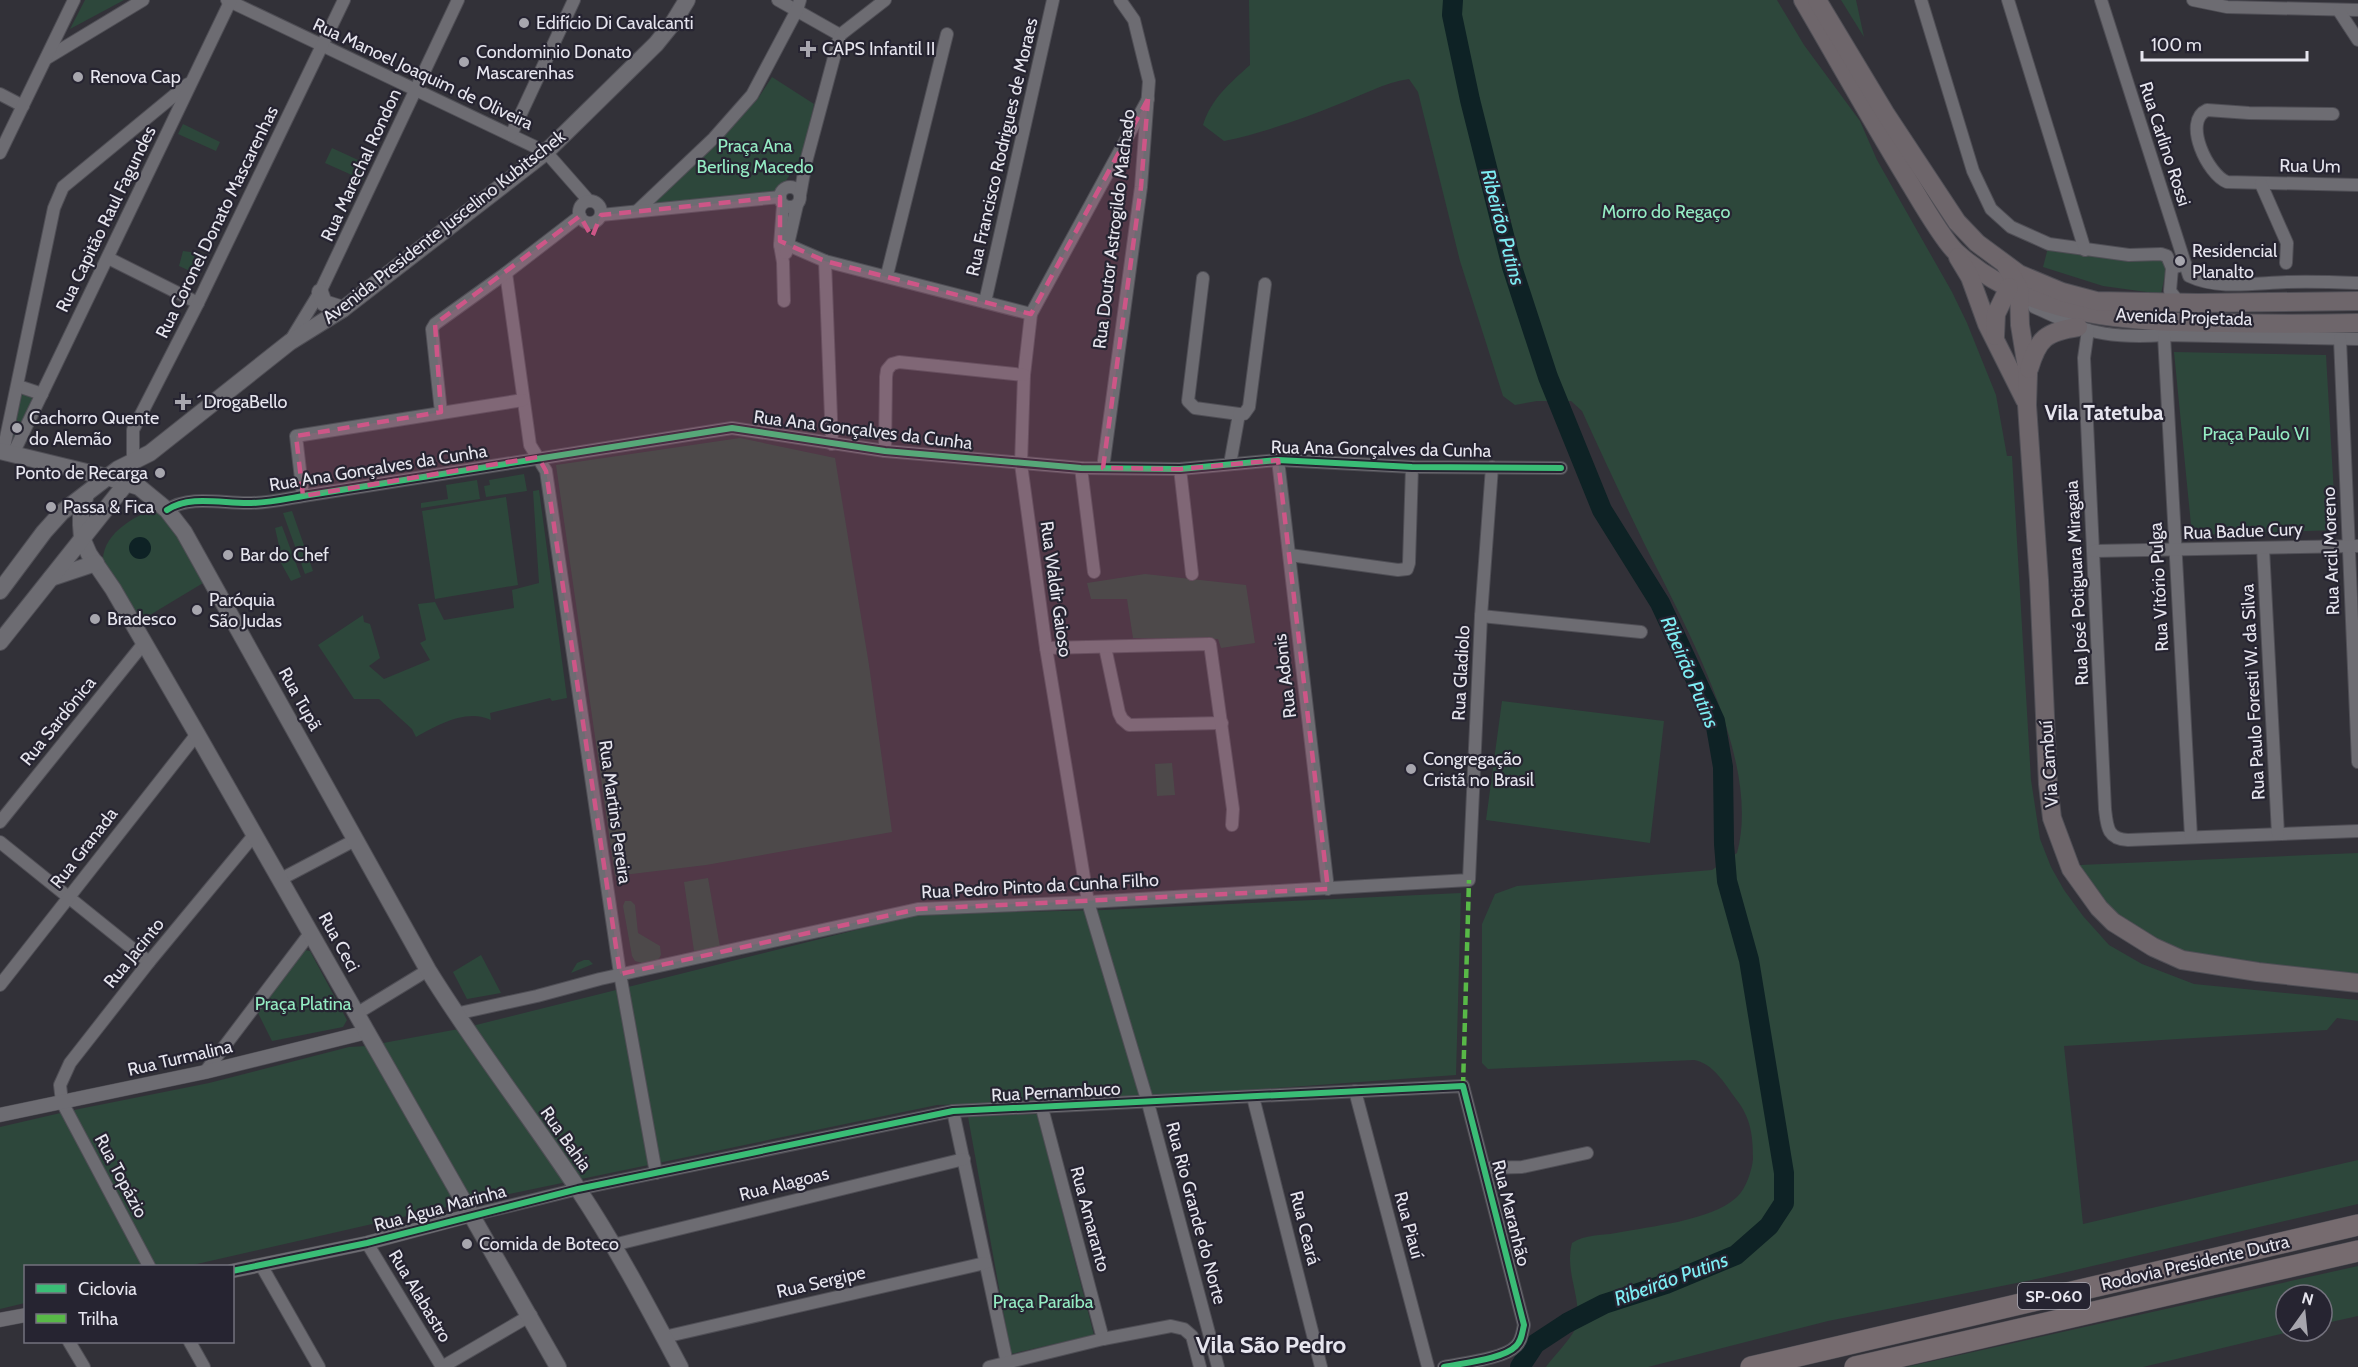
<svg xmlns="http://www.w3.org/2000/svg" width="2358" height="1367" font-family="Cabin,sans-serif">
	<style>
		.green { fill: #2d473b }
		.water { fill: #0e2225 }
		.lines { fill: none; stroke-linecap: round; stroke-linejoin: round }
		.river { stroke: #0e2225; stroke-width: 20 }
		.minor-casing { stroke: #4f4e55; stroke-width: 14 }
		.tertiary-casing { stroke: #4f4e55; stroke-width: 15 }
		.secondary-casing { stroke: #4f4e55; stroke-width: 18 }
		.primary-casing { stroke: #4f4e55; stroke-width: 20 }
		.motorway-casing { stroke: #4f4e55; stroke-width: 22 }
		.minor { stroke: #6d6c72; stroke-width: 12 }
		.tertiary { stroke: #6d6c72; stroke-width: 14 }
		.secondary { stroke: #6d6c72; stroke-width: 16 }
		.primary { stroke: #6e666b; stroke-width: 18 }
		.motorway { stroke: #766b6f; stroke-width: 21 }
		.quiet { stroke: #58b947; stroke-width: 4.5; stroke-dasharray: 9 4.5; stroke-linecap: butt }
		.cycleway-casing { stroke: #262431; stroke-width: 10 }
		.cycleway { stroke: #3abd76; stroke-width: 6 }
		.marked { fill: #cd5687; fill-opacity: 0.2; stroke: #cd5687; stroke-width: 4.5; stroke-dasharray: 12 8; stroke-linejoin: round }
		.poi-dot { fill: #a7a6ae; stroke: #262431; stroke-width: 2 }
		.labels { text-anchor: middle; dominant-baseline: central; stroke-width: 4.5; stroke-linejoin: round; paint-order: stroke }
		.shield { fill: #262431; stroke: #acabb5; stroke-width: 1.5 }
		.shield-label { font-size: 16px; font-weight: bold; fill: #e6e5ee }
		.poi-label { font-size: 18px; fill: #e6e5ee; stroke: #262431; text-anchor: start }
		.street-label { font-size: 18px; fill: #e6e5ee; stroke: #262431 }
		.park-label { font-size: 18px; fill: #94ecc3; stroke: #262431 }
		.water-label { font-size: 20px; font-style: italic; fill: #7eeef4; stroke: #262431 }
		.quarter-label { font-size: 21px; font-weight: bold; fill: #e6e5ee; stroke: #262431 }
		.district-label { font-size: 24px; font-weight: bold; fill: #e6e5ee; stroke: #262431 }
	</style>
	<rect width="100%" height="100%" fill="#323138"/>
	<g class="green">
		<path d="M85,0H124L70,29Z"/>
		<path d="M1249,0H1777L1804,45L1860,121L1877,160L1952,292L1967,323L1996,395L2007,456H2012L2031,780L2040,839L2051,867L2064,890L2083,916L2109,945L2142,964L2194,984L2358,1000V1021L2337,1018L2327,1030L2064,1046L2083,1224L2358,1160V1204L2041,1278L1828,1321L1648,1367H1546C1553,1357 1574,1336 1576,1326C1583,1298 1564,1273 1572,1243C1586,1234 1600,1236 1616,1233C1651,1226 1711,1221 1737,1197C1746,1189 1752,1170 1753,1159C1753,1136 1751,1118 1736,1099C1725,1084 1713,1063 1694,1060L1488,1069L1482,1063V924L1495,894L1517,886L1712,870L1737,853C1762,762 1685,625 1644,543C1623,500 1602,455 1582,411L1571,401H1537L1515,405L1503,396L1460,261L1418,92L1409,79C1383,83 1363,95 1339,104C1302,119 1263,133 1224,141L1203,125C1211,99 1230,83 1250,65Z"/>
		<path d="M1841,0H1856L1864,37Z"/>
		<path d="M772,77L814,104L803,155L777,194L652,205L757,100Z"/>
		<path d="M183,124L220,142L216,151L178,134Z"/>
		<path d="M332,148L369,165L363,180L325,163Z"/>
		<path d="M2049,244L2161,254L2166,270L2161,294L2103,286L2043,267Z"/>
		<path d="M183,251L205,254L199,275L179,266Z"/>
		<path d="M2174,352L2326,355L2336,530L2192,535Z"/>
		<path d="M23,391L35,397L14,444L9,443L21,394Z"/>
		<path d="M740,438L835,458L869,665L892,832L706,865L615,876L556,465Z"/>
		<path d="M524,474L527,491L486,497L484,486L490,485L489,480Z"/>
		<path d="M477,480L480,499L421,508V503L448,499L446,485Z"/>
		<path d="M539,490L567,698L552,701L550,698L490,713L491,720C467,708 437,725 416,737L412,729L379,699H354L318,645L363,615L364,622L370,624L380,658L369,666L384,679L430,660L420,643L426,640L418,604L435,602L444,620L514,608L512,590L539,583L533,491Z"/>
		<path d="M506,497L518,585L435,599L422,511Z"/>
		<path d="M155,508L167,519L208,580L140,621L103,565C100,535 132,518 155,508Z"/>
		<path d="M292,511L313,571L305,574L283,513Z"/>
		<path d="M282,526L301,577L291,581L276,554L280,550L275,528Z"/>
		<path d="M1145,574L1246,585L1255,643L1221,648L1218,639L1133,638L1127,599H1091L1087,583Z"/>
		<path d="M1502,701L1664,721L1650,843L1486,820Z"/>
		<path d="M1172,763L1175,795L1157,796L1155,764Z"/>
		<path d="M2358,853V980L2184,956L2118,918L2096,895L2080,865Z"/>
		<path d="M708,878L720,947L694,951L684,882Z"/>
		<path d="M1461,893L1456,1075C1284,1087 1110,1102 937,1105L451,1206L188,1266H26L25,1303L0,1309V1127L69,1111L209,1083L349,1047L367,1046L464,1028L920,914L1104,910Z"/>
		<path d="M625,901H631L635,905L638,933L660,946L661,955L658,960L642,963L635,961L632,956L623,906Z"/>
		<path d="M305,950L310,951L347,1020L343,1027L272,1041L258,1013Z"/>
		<path d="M481,955L501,993L467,999L453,972Z"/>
		<path d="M584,960H589L593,964L571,973L577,963Z"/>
		<path d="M1037,1114L1094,1335L1011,1354L968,1117Z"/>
		<path d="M2358,1266V1316L2322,1324V1295H2286V1331H2293L2143,1367H1906Z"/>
	</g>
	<circle class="water" cx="140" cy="548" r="11"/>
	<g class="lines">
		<path class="river" d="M1453,0L1452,15L1470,100L1512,267L1548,377L1602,510L1660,603L1715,721L1723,767L1724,844L1727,881L1749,960L1784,1173V1203L1769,1226L1736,1255L1666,1284L1604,1304L1567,1323L1535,1344L1520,1367"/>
		<defs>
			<g id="minor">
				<path d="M227,0L546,152L589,201"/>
				<path d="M778,0L840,35"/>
				<path d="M1921,0L1973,171L1991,209L2011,227L2049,244L2129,255L2161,254L2167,256L2172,268L2185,264"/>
				<path d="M2008,0L2085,250"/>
				<path d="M2101,0L2189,276C2218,290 2255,283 2287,282C2311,281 2334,282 2358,283"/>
				<path d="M2193,0L2227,7L2358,10"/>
				<path d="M2339,11L2358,40"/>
				<path d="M840,35L885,0"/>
				<path d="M47,58L143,0"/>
				<path d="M0,94L23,106"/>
				<path d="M1148,99L1031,314L1024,375L1021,464L1046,648L1088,902L1148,1103L1218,1367"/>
				<path d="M2333,114L2249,113L2207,110C2182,121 2208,175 2227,182L2358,185"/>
				<path d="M511,135L574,0"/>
				<path d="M0,153L74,0"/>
				<path d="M2261,184L2287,243L2286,263"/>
				<circle cx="790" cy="197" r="10"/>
				<path d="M800,195L806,162L840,35"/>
				<circle cx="590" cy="212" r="11"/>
				<path d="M783,205L780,245L783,262L784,301"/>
				<path d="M638,210L714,138L752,95L797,10L800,0"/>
				<path d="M601,215L780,197"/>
				<path d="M780,245H788L825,261L1031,314"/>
				<path d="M786,253L797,205"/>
				<path d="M108,258L198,303"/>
				<path d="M825,261L832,444"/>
				<path d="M2172,268L2170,291L2181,305"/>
				<path d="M506,273L530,445L546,471L620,974L656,1173"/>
				<path d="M887,275L947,34"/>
				<path d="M1203,278L1188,401L1195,408L1239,414L1230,464"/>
				<path d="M985,302L1053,0"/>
				<path d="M2034,307C2048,313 2062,320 2077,326C2103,337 2136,337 2164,335L2358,339"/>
				<path d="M2088,330L2084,358L2105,809C2107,826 2107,839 2128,840L2358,831"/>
				<path d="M2164,335L2191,837"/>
				<path d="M292,338L320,292L458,0"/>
				<path d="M2340,339L2358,762"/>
				<path d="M18,386L42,394"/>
				<path d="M441,412L432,329L435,324L506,273L580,216"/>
				<path d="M1239,414H1244L1249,407L1265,284"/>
				<path d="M885,451L886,377L887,370L892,364L899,362L1024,375"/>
				<path d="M3,452L54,208L63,187L188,84"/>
				<path d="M13,454L231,0"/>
				<path d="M1278,460L1328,889"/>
				<path d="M133,461V430L198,303L344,0"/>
				<path d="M1081,468L1094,572"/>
				<path d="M1103,468L1141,187L1149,81L1134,20L1120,0"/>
				<path d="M1180,469L1192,574"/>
				<path d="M303,496L296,436L523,400"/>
				<path d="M167,510C190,494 224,504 251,503C268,503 286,499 303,496L732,428L885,451L1081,468L1180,469L1278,460L1412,467L1561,468"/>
				<path d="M2263,548L2278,834"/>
				<path d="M2094,551L2358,546"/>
				<path d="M1290,555L1398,570L1407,569L1409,563L1412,467"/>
				<path d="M1481,616L1641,632"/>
				<path d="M1105,647L1119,713L1122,719L1129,725L1222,723"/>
				<path d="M1046,648L1210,644L1233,809L1232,825"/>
				<path d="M0,822L144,643"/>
				<path d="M0,842L149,962"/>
				<path d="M281,879L355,840"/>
				<path d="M0,985L197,734"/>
				<path d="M356,1014L428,970"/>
				<path d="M455,1014L537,996L600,979L918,909L1088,902L1469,880L1481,616L1492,467"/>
				<path d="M205,1072L311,932"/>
				<path d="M1355,1091L1428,1367"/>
				<path d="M1253,1097L1321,1367"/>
				<path d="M1042,1108L1103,1339"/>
				<path d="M953,1111L1007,1363"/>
				<path d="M1484,1168L1522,1167L1587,1153"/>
				<path d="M472,1215L578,1189L953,1111L1463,1086L1524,1325C1522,1333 1522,1340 1516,1346C1504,1359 1462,1363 1444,1367"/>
				<path d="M367,1243L442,1367"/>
				<path d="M613,1245L964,1159"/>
				<path d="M261,1265L319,1367"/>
				<path d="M149,1266L62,1102L60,1085L70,1063L149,962L255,834"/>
				<path d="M664,1337L985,1263"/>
				<path d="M69,1342L84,1367"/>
				<path d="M190,1342L204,1367"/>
				<path d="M442,1367L531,1315"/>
				<path d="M989,1367L1103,1339L1171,1326L1184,1329L1192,1336L1200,1367"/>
			</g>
			<g id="tertiary">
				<path d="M0,1115L205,1072L367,1032"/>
				<path d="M232,1271L367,1243L472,1215"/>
				<path d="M0,1320L26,1315"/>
			</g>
			<g id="secondary">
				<path d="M320,292L324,303L343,309"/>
				<path d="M0,451L107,477L139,487L167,510L184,532L428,970C475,1046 529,1115 578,1189C616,1246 648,1307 680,1367"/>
				<path d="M86,494L81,513V525L82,538L89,554L113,589L197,734L558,1367"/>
				<path d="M51,578L96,563"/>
				<path d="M0,591L44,532L62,512L118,469L150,453L290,342L343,309L546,152L656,44L673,23L687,0"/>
				<path d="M0,642L132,476"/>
			</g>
			<g id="primary">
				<path d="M1803,0C1838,60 1872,121 1908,180C1919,198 1942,239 1956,252C2029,319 2133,322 2226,323C2270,324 2314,324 2358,323"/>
				<path d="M1817,0L1885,113L1957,222L1977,243L2019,274L2062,292L2096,301L2198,303L2358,301"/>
				<path d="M1958,257L1970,277L1987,324L2025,400"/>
				<path d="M2006,266L2019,288L2020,325L2028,374L2027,405L2039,580L2048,784L2052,818L2071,869L2099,908L2113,922L2153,947L2182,960L2258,972L2358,983"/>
				<path d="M1995,336L1996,314L2009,287"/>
				<path d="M2029,369C2038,338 2046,332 2078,327"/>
			</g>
			<g id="motorway">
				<path d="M1751,1367L2358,1225"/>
				<path d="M1855,1367L2358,1251"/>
			</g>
		</defs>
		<use href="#minor" class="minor-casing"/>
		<use href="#tertiary" class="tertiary-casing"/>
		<use href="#secondary" class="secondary-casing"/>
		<use href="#primary" class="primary-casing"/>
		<use href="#motorway" class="motorway-casing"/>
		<use href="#minor" class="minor"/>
		<use href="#tertiary" class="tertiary"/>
		<use href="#secondary" class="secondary"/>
		<use href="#primary" class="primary"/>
		<use href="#motorway" class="motorway"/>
		<path class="quiet" d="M1463,1086L1469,880"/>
		<defs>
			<g id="cycleway">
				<path d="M167,510C190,494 224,504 251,503C268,503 286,499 303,496L732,428L885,451L1081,468L1180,469L1278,460L1412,467L1561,468"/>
				<path d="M232,1271L367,1243L578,1189L953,1111L1463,1086L1524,1325C1522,1333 1522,1340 1516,1346C1504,1359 1462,1363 1444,1367"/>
			</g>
		</defs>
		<use href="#cycleway" class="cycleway-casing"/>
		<use href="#cycleway" class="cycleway"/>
	</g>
	<path class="marked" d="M1148,99L1141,187L1103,468L1180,469L1278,460L1328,889L918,909L620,974L546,471L538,457L303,496L296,436L441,412L435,324L580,216L592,237L601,215L780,197V241L825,261L1031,314Z"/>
	<g class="poi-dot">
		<circle cx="524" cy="23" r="6"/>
		<path d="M805 40h6v6h6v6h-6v6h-6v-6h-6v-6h6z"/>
		<circle cx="464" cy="62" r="6"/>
		<circle cx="78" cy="77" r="6"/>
		<circle cx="2180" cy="261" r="6"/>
		<path d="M180 393h6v6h6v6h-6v6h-6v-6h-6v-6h6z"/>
		<circle cx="17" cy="428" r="6"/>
		<circle cx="160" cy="473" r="6"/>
		<circle cx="51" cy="507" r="6"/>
		<circle cx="228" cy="555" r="6"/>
		<circle cx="197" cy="610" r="6"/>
		<circle cx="95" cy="619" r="6"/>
		<circle cx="1411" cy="769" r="6"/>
		<circle cx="467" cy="1244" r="6"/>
	</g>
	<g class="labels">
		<rect class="shield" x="2018" y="1283" width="72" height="26" rx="4.5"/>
		<g class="shield-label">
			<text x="2054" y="1296">SP-060</text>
		</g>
		<g class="poi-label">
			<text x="536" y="23">Edifício Di Cavalcanti</text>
			<text x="822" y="49">CAPS Infantil II</text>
			<text x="476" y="52">Condominio Donato<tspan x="476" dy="21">Mascarenhas</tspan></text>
			<text x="90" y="77">Renova Cap</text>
			<text x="2192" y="251">Residencial<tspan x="2192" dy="21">Planalto</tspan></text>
			<text x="195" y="402">´DrogaBello</text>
			<text x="29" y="418">Cachorro Quente<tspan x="29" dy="21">do Alemão</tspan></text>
			<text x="148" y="473" text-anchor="end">Ponto de Recarga</text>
			<text x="63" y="507">Passa &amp; Fica</text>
			<text x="240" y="555">Bar do Chef</text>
			<text x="209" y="600">Paróquia<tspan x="209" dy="21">São Judas</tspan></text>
			<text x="107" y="619">Bradesco</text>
			<text x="1423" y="759">Congregação<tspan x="1423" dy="21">Cristã no Brasil</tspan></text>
			<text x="479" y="1244">Comida de Boteco</text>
		</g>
		<g class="street-label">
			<text transform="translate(423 74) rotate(25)">Rua Manoel Joaquim de Oliveira</text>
			<text transform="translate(2165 144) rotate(72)">Rua Carlino Rossi</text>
			<text transform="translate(1002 147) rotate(-77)">Rua Francisco Rodrigues de Moraes</text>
			<text transform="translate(361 165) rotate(-65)">Rua Marechal Rondon</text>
			<text transform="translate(2310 166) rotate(1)">Rua Um</text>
			<text transform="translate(106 219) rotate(-64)">Rua Capitão Raul Fagundes</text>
			<text transform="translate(217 222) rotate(-64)">Rua Coronel Donato Mascarenhas</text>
			<text transform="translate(444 227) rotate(-38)">Avenida Presidente Juscelino Kubitschek</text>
			<text transform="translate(1114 229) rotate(-83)">Rua Doutor Astrogildo Machado</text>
			<text transform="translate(2184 317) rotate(2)">Avenida Projetada</text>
			<text transform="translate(863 430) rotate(7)">Rua Ana Gonçalves da Cunha</text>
			<text transform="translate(1381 449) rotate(1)">Rua Ana Gonçalves da Cunha</text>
			<text transform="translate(378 468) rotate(-9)">Rua Ana Gonçalves da Cunha</text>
			<text transform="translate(2243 531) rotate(-2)">Rua Badue Cury</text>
			<text transform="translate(2331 551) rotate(-92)">Rua Arcil Moreno</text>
			<text transform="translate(2077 583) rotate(-93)">Rua José Potiguara Miragaia</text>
			<text transform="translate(2159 587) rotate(-93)">Rua Vitório Pulga</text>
			<text transform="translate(1056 589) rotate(82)">Rua Waldir Gaioso</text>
			<text transform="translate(1461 673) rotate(-87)">Rua Gladiolo</text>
			<text transform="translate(1285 676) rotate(-97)">Rua Adonis</text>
			<text transform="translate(2253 692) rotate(-93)">Rua Paulo Foresti W. da Silva</text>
			<text transform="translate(300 699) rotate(61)">Rua Tupã</text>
			<text transform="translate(58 721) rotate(-51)">Rua Sardônica</text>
			<text transform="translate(2049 764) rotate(-94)">Via Cambuí</text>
			<text transform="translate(615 812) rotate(82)">Rua Martins Pereira</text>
			<text transform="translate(84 848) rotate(-52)">Rua Granada</text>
			<text transform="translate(1040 886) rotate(-3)">Rua Pedro Pinto da Cunha Filho</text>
			<text transform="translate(339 942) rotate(61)">Rua Ceci</text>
			<text transform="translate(134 953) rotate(-51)">Rua Jacinto</text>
			<text transform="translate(180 1058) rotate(-13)">Rua Turmalina</text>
			<text transform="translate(1056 1092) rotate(-3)">Rua Pernambuco</text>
			<text transform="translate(566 1139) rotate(55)">Rua Bahia</text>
			<text transform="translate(121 1176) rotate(62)">Rua Topázio</text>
			<text transform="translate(784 1184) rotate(-14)">Rua Alagoas</text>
			<text transform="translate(440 1208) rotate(-15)">Rua Água Marinha</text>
			<text transform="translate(1196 1213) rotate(75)">Rua Rio Grande do Norte</text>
			<text transform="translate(1511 1213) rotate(76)">Rua Maranhão</text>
			<text transform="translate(1090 1219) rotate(75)">Rua Amaranto</text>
			<text transform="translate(1409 1225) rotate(75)">Rua Piauí</text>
			<text transform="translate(1305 1228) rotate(76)">Rua Ceará</text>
			<text transform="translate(2195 1263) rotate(-13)">Rodovia Presidente Dutra</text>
			<text transform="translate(821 1282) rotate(-13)">Rua Sergipe</text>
			<text transform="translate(420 1296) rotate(59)">Rua Alabastro</text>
		</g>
		<g class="park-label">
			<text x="755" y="146">Praça Ana<tspan x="755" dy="21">Berling Macedo</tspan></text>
			<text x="1666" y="212">Morro do Regaço</text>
			<text x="2256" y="434">Praça Paulo VI</text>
			<text x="303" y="1004">Praça Platina</text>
			<text x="1043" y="1302">Praça Paraíba</text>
		</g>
		<g class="water-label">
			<text transform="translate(1503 227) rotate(75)">Ribeirão Putins</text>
			<text transform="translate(1690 672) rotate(67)">Ribeirão Putins</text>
			<text transform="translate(1671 1279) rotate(-20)">Ribeirão Putins</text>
		</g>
		<g class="quarter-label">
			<text x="2104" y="412">Vila Tatetuba</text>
		</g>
		<g class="district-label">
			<text x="1271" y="1344">Vila São Pedro</text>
		</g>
	</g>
	<rect x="24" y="1265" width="210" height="78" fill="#262431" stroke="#73717d" stroke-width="1.5"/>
	<rect x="36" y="1284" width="30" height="9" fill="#3abd76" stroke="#73717d" stroke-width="1.5"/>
	<text x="78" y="1295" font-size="18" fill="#e6e5ee">Ciclovia</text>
	<rect x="36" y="1314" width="30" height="9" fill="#58b947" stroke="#73717d" stroke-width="1.5"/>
	<text x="78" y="1325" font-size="18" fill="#e6e5ee">Trilha</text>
	<g transform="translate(2304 1313) rotate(15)"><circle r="28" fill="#262431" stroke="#73717d" stroke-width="1.5"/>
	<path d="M0-4.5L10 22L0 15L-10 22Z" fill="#a7a6ae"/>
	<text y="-9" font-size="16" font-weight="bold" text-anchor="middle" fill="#e6e5ee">N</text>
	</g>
	<path d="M2142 51v9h165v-9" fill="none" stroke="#e6e5ee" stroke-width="3"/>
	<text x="2151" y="51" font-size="18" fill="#e6e5ee" stroke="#262431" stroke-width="4.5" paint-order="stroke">100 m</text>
</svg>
